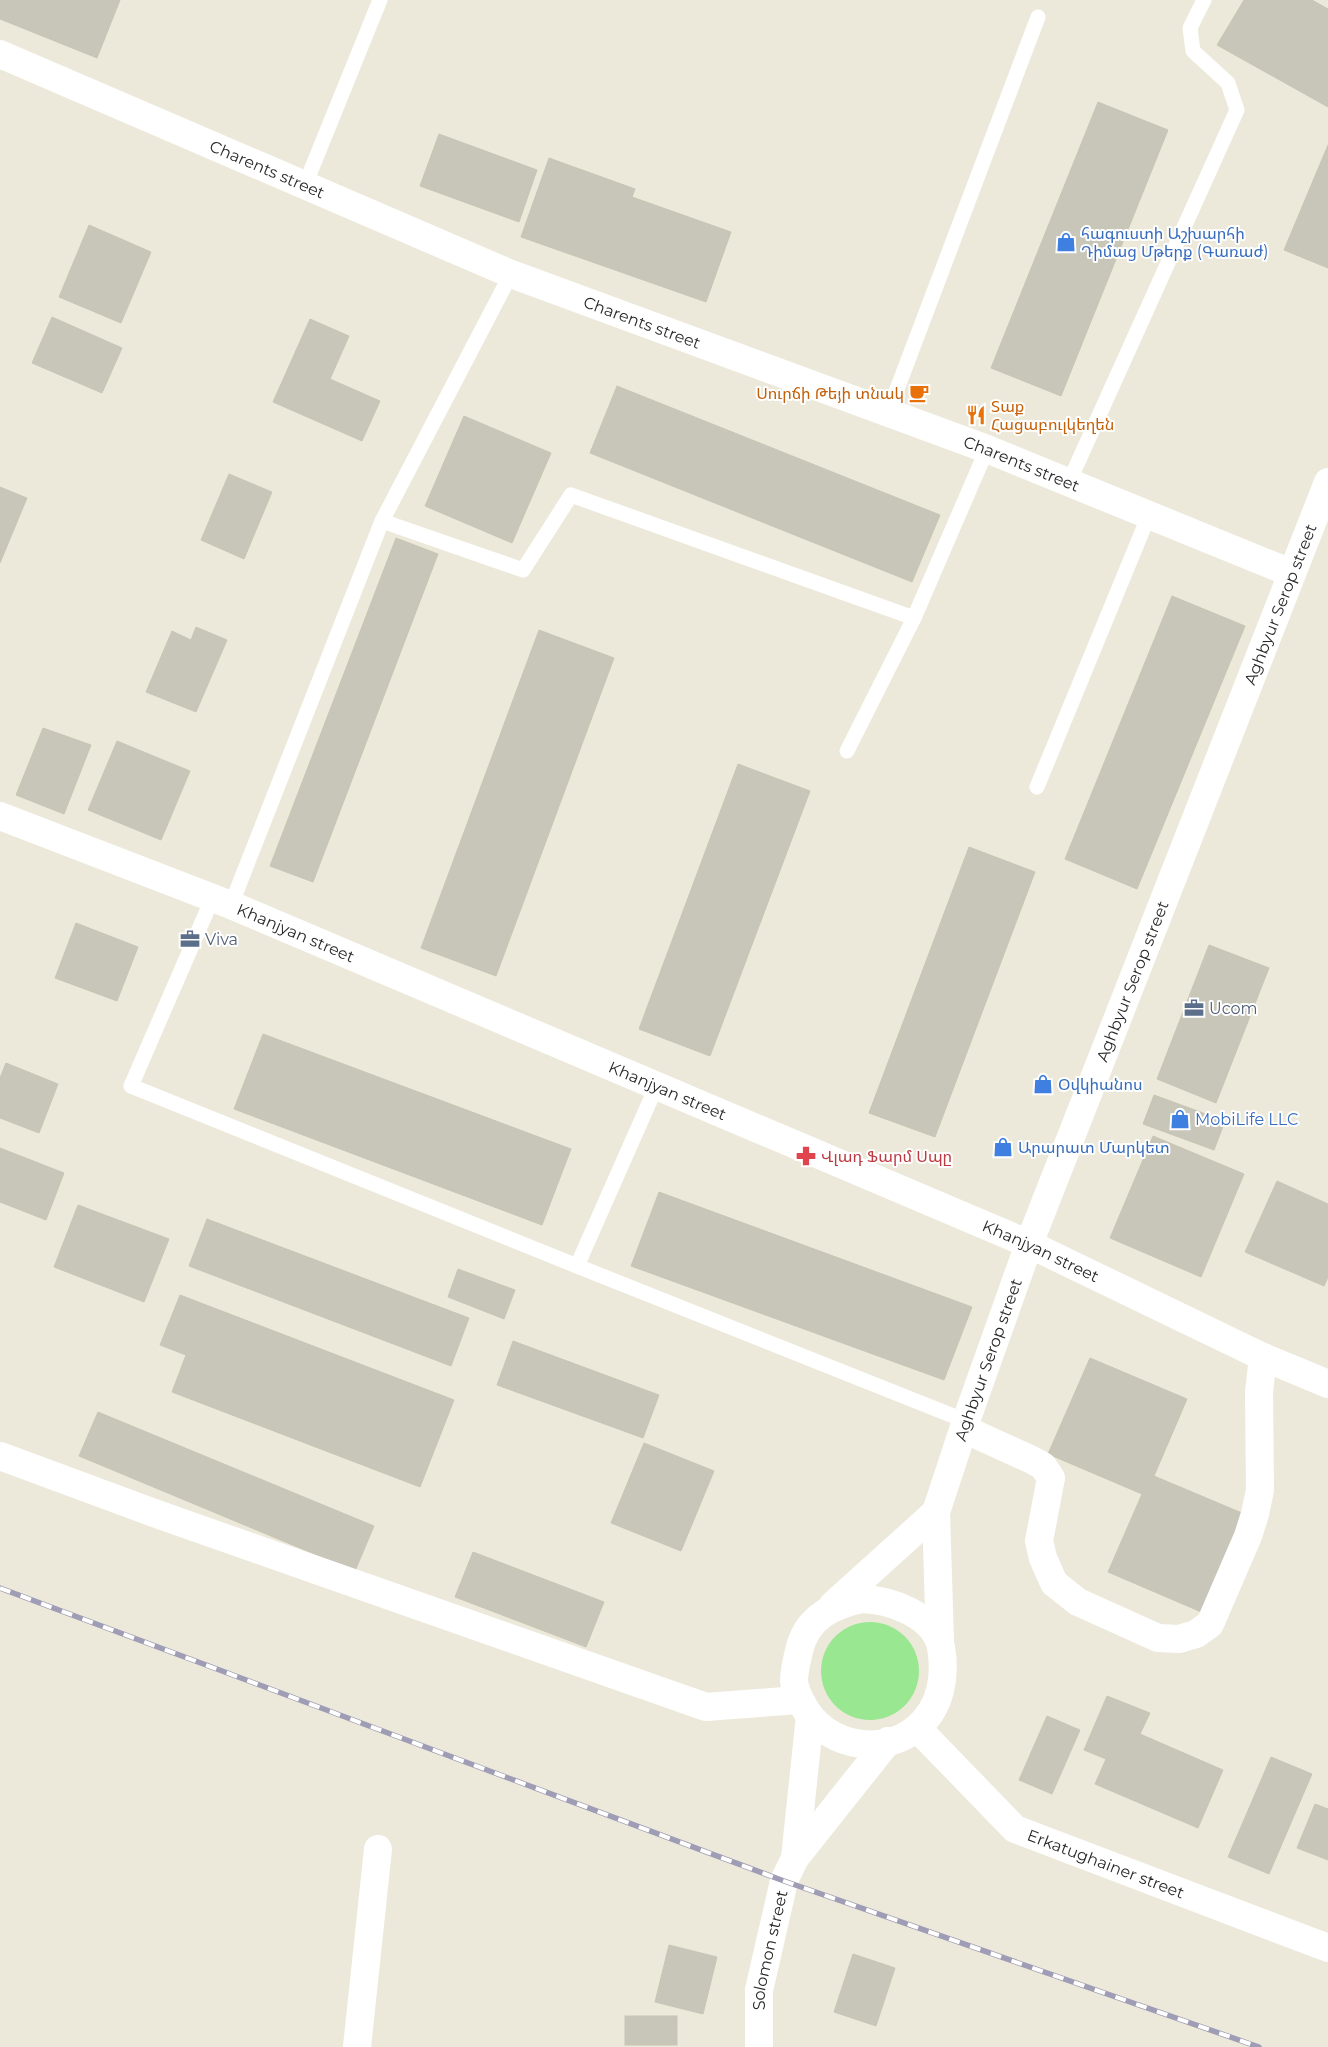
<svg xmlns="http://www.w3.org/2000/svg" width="1328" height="2047" font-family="Montserrat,'Noto Sans Armenian',sans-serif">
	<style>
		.green { fill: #9ae792 }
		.building { fill: #c8c5b9; stroke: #c8c6b3 }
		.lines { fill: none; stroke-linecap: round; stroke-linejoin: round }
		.service { stroke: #fff; stroke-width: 15 }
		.minor { stroke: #fff; stroke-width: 28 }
		.secondary { stroke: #fff; stroke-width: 28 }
		.rail-casing { stroke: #9f9cb5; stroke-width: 5.5 }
		.rail { stroke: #fff; stroke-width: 4; stroke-dasharray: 11; stroke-linecap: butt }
		.labels { text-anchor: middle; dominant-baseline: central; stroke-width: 4; stroke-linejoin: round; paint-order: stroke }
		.street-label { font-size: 16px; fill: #292929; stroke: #fff }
		.shop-label { font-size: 16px; fill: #366cbe; stroke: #fff; text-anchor: start }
		.food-label { font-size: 16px; fill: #c56008; stroke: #fff; text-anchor: end }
		.service-label { font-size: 16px; fill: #4e5e75; stroke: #fff; text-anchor: start }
		.health-label { font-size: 16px; fill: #be3a42; stroke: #fff; text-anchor: start }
	</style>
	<rect width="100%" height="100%" fill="#ede9da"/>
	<circle class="green" cx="870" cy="1671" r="49"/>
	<g class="building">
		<path d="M0,0H120L97,58L0,19Z"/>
		<path d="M1244,0H1312L1328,9V107L1217,45Z"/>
		<path d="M1098,102L1168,130L1061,396L991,368Z"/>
		<path d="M439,134L537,170L519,222L420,186Z"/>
		<path d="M1328,145V268L1284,250Z"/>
		<path d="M549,158L635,189L632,197L731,232L706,302L521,237Z"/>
		<path d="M89,225L151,252L121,323L59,297Z"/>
		<path d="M52,317L122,348L102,393L32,363Z"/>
		<path d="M310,319L349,336L330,379L380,401L362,441L273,402Z"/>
		<path d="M617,386L940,515L912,582L590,453Z"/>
		<path d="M464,416L551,453L512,543L425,506Z"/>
		<path d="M229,474L272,492L244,559L201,540Z"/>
		<path d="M0,487L27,498L0,563Z"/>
		<path d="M396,538L438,554L313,882L270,866Z"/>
		<path d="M1172,596L1245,626L1137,889L1065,859Z"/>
		<path d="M196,627L227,640L196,712L146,692L172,631L191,640Z"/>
		<path d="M539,630L614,658L496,976L421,948Z"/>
		<path d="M43,728L91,745L64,814L16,795Z"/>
		<path d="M117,741L190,771L161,840L88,810Z"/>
		<path d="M738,764L810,791L710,1056L639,1029Z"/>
		<path d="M969,847L1035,872L935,1137L869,1113Z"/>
		<path d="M76,923L138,947L117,1001L55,978Z"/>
		<path d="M1209,945L1269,968L1216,1103L1157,1079Z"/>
		<path d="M263,1034L571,1149L542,1225L234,1109Z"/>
		<path d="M6,1063L58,1084L39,1133L0,1118V1078Z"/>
		<path d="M1154,1095L1225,1121L1214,1150L1143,1124Z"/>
		<path d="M1153,1136L1244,1174L1201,1277L1110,1238Z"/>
		<path d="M0,1148L64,1173L46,1220L0,1202Z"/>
		<path d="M1277,1181L1328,1204V1277L1324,1286L1245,1252Z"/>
		<path d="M659,1192L972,1307L944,1380L631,1266Z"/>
		<path d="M78,1205L169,1239L144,1302L54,1267Z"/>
		<path d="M207,1219L469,1318L451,1366L189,1266Z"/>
		<path d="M458,1269L515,1290L504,1319L448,1297Z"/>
		<path d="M180,1295L454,1400L420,1487L172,1392L186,1355L160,1345Z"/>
		<path d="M513,1341L659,1395L643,1438L497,1385Z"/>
		<path d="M1090,1358L1187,1399L1154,1476L1249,1516L1206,1614L1108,1572L1142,1494L1048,1454Z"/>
		<path d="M98,1412L374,1526L355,1571L79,1456Z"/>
		<path d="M644,1443L714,1471L681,1551L611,1523Z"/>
		<path d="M473,1552L604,1602L586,1647L455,1597Z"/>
		<path d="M1107,1696L1150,1713L1140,1734L1223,1770L1198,1828L1095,1784L1106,1759L1084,1750Z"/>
		<path d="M1047,1716L1080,1730L1052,1794L1019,1780Z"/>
		<path d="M1271,1757L1312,1774L1269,1874L1228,1857Z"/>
		<path d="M1315,1804L1328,1809V1860L1297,1848Z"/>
		<path d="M669,1945L717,1957L703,2014L655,2002Z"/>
		<path d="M853,1954L895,1968L876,2026L834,2012Z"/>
		<rect x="625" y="2016" width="52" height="29"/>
	</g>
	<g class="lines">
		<g class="service">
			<path d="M305,185L380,0"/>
			<path d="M888,413L1038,17"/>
			<path d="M1069,482L1237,110L1228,83L1193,51L1190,28L1204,0"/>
			<path d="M382,521L511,274"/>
			<path d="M847,751L914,618"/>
			<path d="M1037,787L1149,515"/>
			<path d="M213,897L131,1086L577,1266L966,1421"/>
			<path d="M231,905L382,521L523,570L571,495L914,618L987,449"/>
			<path d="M577,1266L657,1085"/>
		</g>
		<g class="minor">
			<path id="s1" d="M0,54L511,274L987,449L1291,573"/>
			<path id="s2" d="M0,816L231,905L1029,1244L1263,1357L1328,1384"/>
			<path d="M964,1429L1032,1460L1043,1466L1051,1478L1039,1541L1043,1558L1054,1583L1078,1602L1158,1638L1179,1639L1196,1634L1210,1624L1248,1536L1255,1514L1260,1490L1259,1392L1263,1357"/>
			<path d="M0,1456L154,1513L706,1707L799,1700"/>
			<path id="s3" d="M917,1728L1015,1829L1328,1948"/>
			<path d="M357,2047L378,1849"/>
		</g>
		<g class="secondary">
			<path d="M862,1599C891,1600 934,1615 941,1647C946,1676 941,1707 918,1727C884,1756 831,1747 807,1712C801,1702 795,1693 794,1681C794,1671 797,1660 799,1651C806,1618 832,1605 862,1599Z"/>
			<path d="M833,1605L936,1512"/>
			<path id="s4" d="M940,1642L936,1512L966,1421L1029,1244L1328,482"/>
			<path d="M795,1858L810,1716"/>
			<path id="s5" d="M759,2047V1990L784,1881L795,1858L888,1741"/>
		</g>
		<defs>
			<path id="rail" d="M0,1588L784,1881L1259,2047"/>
		</defs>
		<use href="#rail" class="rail-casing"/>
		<use href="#rail" class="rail"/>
	</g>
	<defs>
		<symbol id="shop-bare" viewBox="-9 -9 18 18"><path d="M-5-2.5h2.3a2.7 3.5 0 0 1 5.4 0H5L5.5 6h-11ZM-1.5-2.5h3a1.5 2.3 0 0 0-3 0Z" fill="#3f7fe0" stroke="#fff" stroke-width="2.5" paint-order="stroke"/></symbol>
		<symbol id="cafe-bare" viewBox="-9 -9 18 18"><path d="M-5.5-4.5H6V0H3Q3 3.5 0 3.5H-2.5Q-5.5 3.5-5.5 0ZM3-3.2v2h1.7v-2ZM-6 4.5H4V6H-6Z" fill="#e8710a" stroke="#fff" stroke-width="2.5" paint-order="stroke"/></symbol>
		<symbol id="restaurant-bare" viewBox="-9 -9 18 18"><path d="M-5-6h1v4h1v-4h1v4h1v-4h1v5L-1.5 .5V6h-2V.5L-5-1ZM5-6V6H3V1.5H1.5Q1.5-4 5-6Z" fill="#e8710a" stroke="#fff" stroke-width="2.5" paint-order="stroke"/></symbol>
		<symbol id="office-bare" viewBox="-9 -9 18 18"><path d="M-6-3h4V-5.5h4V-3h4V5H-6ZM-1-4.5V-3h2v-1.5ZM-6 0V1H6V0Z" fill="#5c6f8a" stroke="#fff" stroke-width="2.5" paint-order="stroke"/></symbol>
		<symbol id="pharmacy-bare" viewBox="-9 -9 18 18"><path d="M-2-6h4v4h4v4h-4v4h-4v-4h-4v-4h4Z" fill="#e0444e" stroke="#fff" stroke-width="2.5" paint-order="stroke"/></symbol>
	</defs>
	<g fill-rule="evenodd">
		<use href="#shop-bare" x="1052" y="228" width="28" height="28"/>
		<use href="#cafe-bare" x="905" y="379" width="28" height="28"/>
		<use href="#restaurant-bare" x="962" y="401" width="28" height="28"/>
		<use href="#office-bare" x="176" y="925" width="28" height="28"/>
		<use href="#office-bare" x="1180" y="994" width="28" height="28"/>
		<use href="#shop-bare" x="1029" y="1070" width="28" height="28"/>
		<use href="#shop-bare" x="1166" y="1105" width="28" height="28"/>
		<use href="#shop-bare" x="989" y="1133" width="28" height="28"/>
		<use href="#pharmacy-bare" x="792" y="1142" width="28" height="28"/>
	</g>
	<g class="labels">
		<g class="street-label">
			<text stroke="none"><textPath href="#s1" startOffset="291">Charents street</textPath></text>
			<text stroke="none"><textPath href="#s1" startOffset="696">Charents street</textPath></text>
			<text stroke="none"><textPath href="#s1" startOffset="1101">Charents street</textPath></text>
			<text stroke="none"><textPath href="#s4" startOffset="1101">Aghbyur Serop street</textPath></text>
			<text stroke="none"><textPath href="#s2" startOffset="318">Khanjyan street</textPath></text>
			<text stroke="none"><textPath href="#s4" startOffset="696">Aghbyur Serop street</textPath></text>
			<text stroke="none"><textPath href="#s2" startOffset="722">Khanjyan street</textPath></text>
			<text stroke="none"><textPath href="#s2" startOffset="1128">Khanjyan street</textPath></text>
			<text stroke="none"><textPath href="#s4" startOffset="291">Aghbyur Serop street</textPath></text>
			<text stroke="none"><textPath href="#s3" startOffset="238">Erkatughainer street</textPath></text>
			<text stroke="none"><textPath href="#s5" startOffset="98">Solomon street</textPath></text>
		</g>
		<g class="shop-label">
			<text x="1081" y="233">հագուստի Աշխարհի<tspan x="1081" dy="18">Դիմաց Մթերք (Գառաժ)</tspan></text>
			<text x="1058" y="1084">Օվկիանոս</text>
			<text x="1195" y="1119">MobiLife LLC</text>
			<text x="1018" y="1147">Արարատ Մարկետ</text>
		</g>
		<g class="food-label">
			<text x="904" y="393">Սուրճի Թեյի տնակ</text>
			<text x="991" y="406" text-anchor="start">Տաք<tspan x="991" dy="18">Հացաբուլկեղեն</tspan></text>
		</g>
		<g class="service-label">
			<text x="205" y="939">Viva</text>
			<text x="1209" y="1008">Ucom</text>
		</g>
		<g class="health-label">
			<text x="821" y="1156">Վլադ Ֆարմ Սպը</text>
		</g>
	</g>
</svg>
